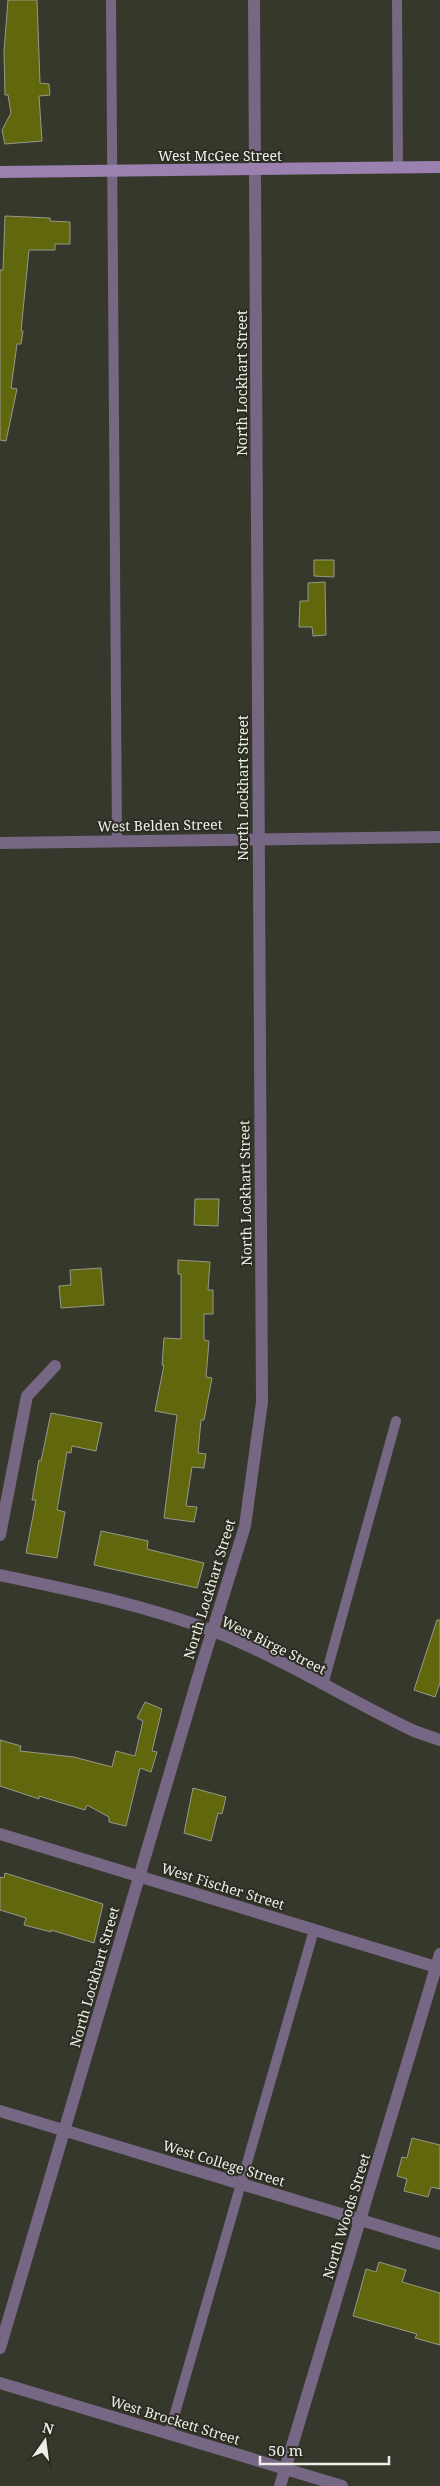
<svg xmlns="http://www.w3.org/2000/svg" width="440" height="2486" font-family="'Noto Serif',serif">
	<style>
		.building { fill: #61670c; stroke: #97998b }
		.lines { fill: none; stroke-linecap: round; stroke-linejoin: round }
		.lane { stroke: #766784; stroke-width: 10 }
		.street { stroke: #766784; stroke-width: 12 }
		.secondary { stroke: #9a81af; stroke-width: 12 }
		.labels { text-anchor: middle; dominant-baseline: central; stroke-width: 4; stroke-linejoin: round; paint-order: stroke }
		.street-label { font-size: 14px; fill: #edeee6; stroke: #2c2d22 }
	</style>
	<rect width="100%" height="100%" fill="#36382c"/>
	<g class="building">
		<path d="M8,0H37L40,83L49,84L50,95L39,96L42,141L5,144L2,130L11,113L8,95H5L4,51Z"/>
		<path d="M5,216L50,218V221L70,222V244H55V250H29L21,331H23L21,344H17L11,388L17,389L6,441L0,440V270H3Z"/>
		<path d="M314,560H334V577L314,576Z"/>
		<path d="M325,582L326,635L313,636L312,627H299L300,601H308V583Z"/>
		<path d="M195,1199H219L218,1226L194,1225Z"/>
		<path d="M178,1260L210,1262L208,1290H213V1314H204V1340L209,1341L206,1377L212,1378L204,1420H201L198,1453L206,1454L204,1468L192,1467L186,1506L197,1507L194,1522L164,1518L177,1415L155,1411L164,1365H162L164,1338L181,1339V1274H178Z"/>
		<path d="M101,1268L104,1305L61,1308L59,1286L71,1285L70,1270Z"/>
		<path d="M51,1413L102,1423L96,1451L72,1446L71,1453L67,1452L57,1510L65,1512L57,1558L26,1553L36,1500H32L39,1460L41,1461Z"/>
		<path d="M101,1531L148,1541L147,1549L204,1563L197,1588L94,1565Z"/>
		<path d="M437,1620H440V1683L435,1697L414,1690Z"/>
		<path d="M145,1702L162,1709L152,1751L157,1752L151,1772L140,1768L126,1826L109,1822V1817L87,1805L85,1810L39,1796V1799L0,1786V1740L21,1746L20,1751L74,1757L112,1767L116,1751L135,1756L143,1721L137,1718Z"/>
		<path d="M193,1788L226,1797L222,1814L218,1813L211,1841L184,1833Z"/>
		<path d="M5,1873L103,1904L94,1943L51,1930V1932L24,1925L26,1918L0,1910V1877L4,1878Z"/>
		<path d="M412,2138L440,2145V2189L431,2187L428,2197L404,2191L407,2179L397,2176L402,2157L407,2158Z"/>
		<path d="M379,2262L406,2270L402,2282L440,2293V2345L415,2338L417,2334L353,2316L366,2269L376,2272Z"/>
	</g>
	<g class="lines">
		<g class="lane">
			<path d="M111,0L117,841"/>
			<path d="M397,0L398,167"/>
			<path d="M323,1685L396,1421"/>
			<path d="M169,2434L314,1930"/>
		</g>
		<g class="street">
			<path d="M0,843L440,837"/>
			<path d="M0,1535L27,1396L55,1366"/>
			<path d="M0,1575C72,1590 144,1605 213,1631C282,1658 347,1699 414,1731L440,1740"/>
			<path d="M0,1834L436,1967"/>
			<path d="M0,2111L440,2244"/>
			<path d="M0,2348L199,1674L245,1526L262,1402L254,0"/>
			<path d="M0,2383L342,2486"/>
			<path d="M280,2486L440,1954"/>
		</g>
		<path class="secondary" d="M0,172L440,167"/>
	</g>
	<g class="labels">
		<g class="street-label">
			<text x="220" y="155">West McGee Street</text>
			<text transform="translate(241 383) rotate(-90)">North Lockhart Street</text>
			<text transform="translate(242 788) rotate(-90)">North Lockhart Street</text>
			<text transform="translate(160 825) rotate(-1)">West Belden Street</text>
			<text transform="translate(245 1193) rotate(-91)">North Lockhart Street</text>
			<text transform="translate(209 1589) rotate(-73)">North Lockhart Street</text>
			<text transform="translate(274 1645) rotate(26)">West Birge Street</text>
			<text transform="translate(223 1886) rotate(17)">West Fischer Street</text>
			<text transform="translate(94 1977) rotate(-74)">North Lockhart Street</text>
			<text transform="translate(224 2163) rotate(17)">West College Street</text>
			<text transform="translate(346 2216) rotate(-73)">North Woods Street</text>
			<text transform="translate(175 2420) rotate(17)">West Brockett Street</text>
		</g>
	</g>
	<g transform="translate(45 2441) rotate(14)" stroke="#2c2d22" stroke-width="4" paint-order="stroke">
	<path d="M0-4L9 19L0 12L-9 19Z" fill="#edeee6"/>
	<text y="-8" font-size="14" font-weight="bold" text-anchor="middle" fill="#edeee6">N</text>
	</g>
	<path d="M260 2456v8h129v-8" fill="none" stroke="#edeee6" stroke-width="2.5"/>
	<text x="268" y="2456" font-size="15" fill="#edeee6" stroke="#2c2d22" stroke-width="4" paint-order="stroke">50 m</text>
</svg>
